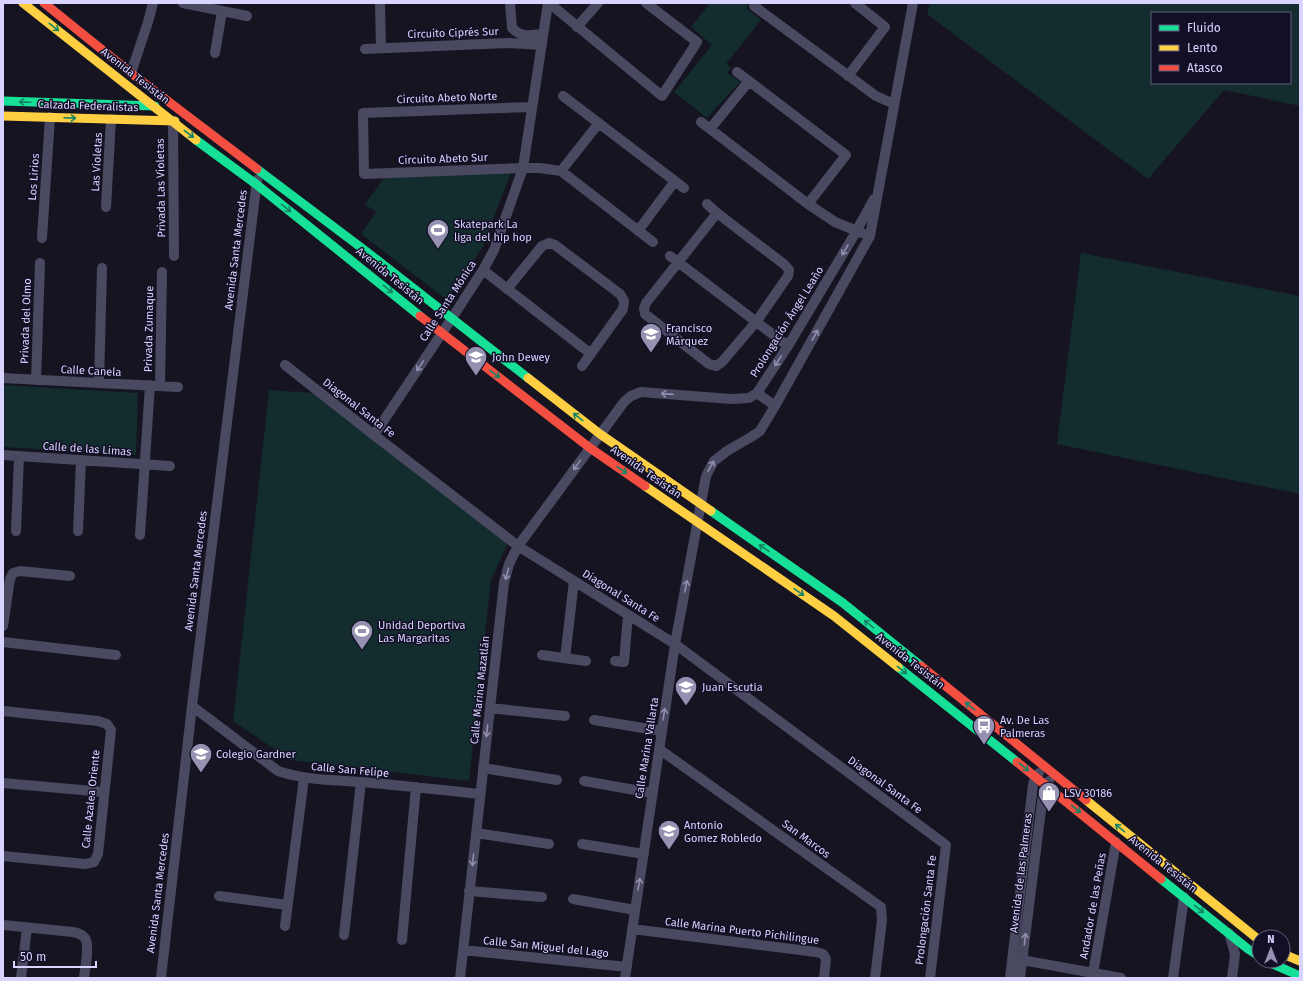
<svg xmlns="http://www.w3.org/2000/svg" width="1303" height="981" viewBox="0 0 1303 981" font-family="'Fira Sans',sans-serif">
<rect width="100%" height="100%" fill="#161421"/>
<path fill="#132c2d" fill-rule="evenodd" d="M 710,3 L 749,3 L 746,8 L 761,20 L 726,64 L 731,68 L 727,73 L 740,82 L 707,118 L 674,92 L 712,45 L 691,27 Z
M 930,3 L 1300,3 L 1300,106 L 1224,90 L 1148,179 L 927,14 ZM 1152,13 L 1290,13 L 1290,83 L 1152,83 Z
M 511,173 L 482,248 L 447,300 L 361,234 L 376,212 L 365,204 L 385,177 Z
M 1081,253 L 1300,296 L 1300,494 L 1057,444 Z
M 3,385 L 138,393 L 136,455 L 3,447 Z
M 269,390 L 313,393 L 508,543 L 491,580 L 469,781 L 290,760 L 233,721 Z"/>
<g fill="none" stroke-linecap="round" stroke-linejoin="round">
<path stroke="#4a4962" stroke-width="10" d="M 183,3 L 247,16
M 380,3 L 381,48
M 510,3 L 512,28 C 522,38 530,35 543,34
M 549,3 L 662,96 L 697,42 L 646,3
M 756,3 L 754,6 L 876,96 L 894,104
M 577,27 L 598,3
M 365,49 L 508,43 L 542,45
M 215,53 L 222,11
M 737,72 L 846,155 L 808,204
M 131,73 L 148,22 L 153,3
M 848,76 L 885,27 L 855,3
M 563,96 L 684,188
M 532,107 L 363,113 L 364,174 L 523,168 L 540,168 L 561,171 L 653,242
M 173,121 L 174,256
M 701,122 L 808,204 L 835,222 L 862,233
M 710,129 L 749,81
M 561,171 L 599,123
M 707,204 L 717,213 L 785,265 L 789,270 L 788,276 L 756,322 L 722,362 L 716,366 L 709,364 L 645,314 L 644,308 L 646,303 L 717,213
M 106,207 L 111,119
M 638,231 L 675,181
M 42,238 L 50,117
M 670,256 L 788,346
M 483,270 L 591,354
M 507,289 L 542,246 L 549,243 L 555,245 L 620,294 L 624,301 L 623,309 L 582,366
M 285,365 L 374,435 L 518,546 L 675,644 L 946,845 L 930,978
M 3,378 L 178,387
M 36,380 L 40,263
M 99,383 L 102,268
M 160,386 L 162,272
M 757,393 L 775,406
M 374,435 L 452,318 L 483,270 L 494,250 L 523,168 L 548,3
M 3,455 L 170,466
M 16,531 L 19,456
M 78,531 L 81,460
M 140,535 L 150,385
M 3,626 L 10,579 L 13,573 L 20,571 L 70,576
M 3,642 L 116,655
M 542,655 L 586,661
M 565,658 L 574,581
M 615,661 L 624,662 L 628,615
M 192,706 L 278,771 C 304,780 333,780 360,782 C 400,785 440,790 480,794
M 490,708 L 565,716
M 3,711 L 98,721 L 107,724 L 111,730 L 98,854 L 94,862 L 85,864 L 3,856
M 594,720 L 662,731
M 659,749 L 881,907 L 882,920 L 875,978
M 483,768 L 557,780
M 584,781 L 652,793
M 3,783 L 104,792
M 476,833 L 549,844
M 582,844 L 644,854
M 469,891 L 542,897
M 219,896 L 287,905
M 573,899 L 635,910
M 3,925 L 73,932 C 78,933 82,934 85,938 C 90,946 85,968 84,978
M 285,926 L 304,778
M 632,929 L 816,952 L 823,954 L 826,959 L 824,978
M 1229,933 L 1235,954 L 1232,978
M 344,935 L 361,782
M 402,940 L 416,787
M 463,950 L 627,967
M 1016,959 L 1121,978
M 1093,973 L 1116,842
M 21,978 L 27,928
M 161,978 L 192,706 L 257,180
M 460,978 L 504,583 L 509,564 L 518,546 L 624,402 L 631,396 L 641,392 L 731,399 L 749,398 L 757,393 L 788,346 L 853,237 L 874,199
M 625,978 L 675,644 L 706,476 L 714,461 L 727,451 L 751,437 L 760,431 L 775,406 L 870,236 L 913,3
M 1010,978 L 1033,784 L 1036,776 L 1039,773
M 1020,978 L 1043,794 L 1046,785 L 1049,781
M 1173,978 L 1184,897"/>
<path stroke="#16e098" stroke-width="9" d="M 3,101 L 155,106
M 196,140 L 256,184 L 420,316
M 257,169 L 367,252 L 528,378
M 711,511 L 843,603 L 921,666
M 898,667 L 1017,762
M 1161,879 L 1248,949 L 1259,956
M 1266,961 L 1300,976"/>
<path stroke="#ffcf43" stroke-width="9" d="M 23,3 L 196,140
M 3,116 L 175,121
M 528,378 L 600,434 L 711,511
M 645,486 L 834,616 L 898,667
M 1086,800 L 1259,940
M 1283,954 L 1300,961"/>
<path stroke="#f24e42" stroke-width="9" d="M 44,3 L 131,73 L 257,169
M 420,316 L 590,448 L 645,486
M 921,666 L 1086,800
M 1017,762 L 1161,879"/>
</g>
<defs><path id="oneway-shaft" d="M-6 0H5M1.5-3L5.5 0L1.5 3" fill="none" stroke-width="1.6" stroke-linecap="round" stroke-linejoin="round"/></defs>
<g stroke="#158265">
<use href="#oneway-shaft" transform="translate(54 27) rotate(38)"/>
<use href="#oneway-shaft" transform="translate(25 102) rotate(-178)"/>
<use href="#oneway-shaft" transform="translate(70 118) rotate(2)"/>
<use href="#oneway-shaft" transform="translate(189 134) rotate(37)"/>
<use href="#oneway-shaft" transform="translate(286 208) rotate(39)"/>
<use href="#oneway-shaft" transform="translate(388 289) rotate(39)"/>
<use href="#oneway-shaft" transform="translate(495 374) rotate(38)"/>
<use href="#oneway-shaft" transform="translate(578 417) rotate(-142)"/>
<use href="#oneway-shaft" transform="translate(622 470) rotate(35)"/>
<use href="#oneway-shaft" transform="translate(764 548) rotate(-145)"/>
<use href="#oneway-shaft" transform="translate(799 592) rotate(35)"/>
<use href="#oneway-shaft" transform="translate(869 624) rotate(-141)"/>
<use href="#oneway-shaft" transform="translate(902 670) rotate(38)"/>
<use href="#oneway-shaft" transform="translate(970 706) rotate(-141)"/>
<use href="#oneway-shaft" transform="translate(1024 767) rotate(39)"/>
<use href="#oneway-shaft" transform="translate(1076 809) rotate(39)"/>
<use href="#oneway-shaft" transform="translate(1120 828) rotate(-141)"/>
<use href="#oneway-shaft" transform="translate(1199 909) rotate(39)"/>
</g>
<g stroke="#928eb0">
<use href="#oneway-shaft" transform="translate(845 250) rotate(121)"/>
<use href="#oneway-shaft" transform="translate(815 335) rotate(-61)"/>
<use href="#oneway-shaft" transform="translate(778 361) rotate(123)"/>
<use href="#oneway-shaft" transform="translate(420 366) rotate(124)"/>
<use href="#oneway-shaft" transform="translate(667 394) rotate(-176)"/>
<use href="#oneway-shaft" transform="translate(577 465) rotate(126)"/>
<use href="#oneway-shaft" transform="translate(711 466) rotate(-61)"/>
<use href="#oneway-shaft" transform="translate(507 574) rotate(105)"/>
<use href="#oneway-shaft" transform="translate(686 586) rotate(-79)"/>
<use href="#oneway-shaft" transform="translate(664 714) rotate(-81)"/>
<use href="#oneway-shaft" transform="translate(487 731) rotate(96)"/>
<use href="#oneway-shaft" transform="translate(473 860) rotate(96)"/>
<use href="#oneway-shaft" transform="translate(639 884) rotate(-81)"/>
<use href="#oneway-shaft" transform="translate(1025 939) rotate(-83)"/>
</g>
<defs>
<g id="stadium-pin" transform="scale(1.15)"><path d="M0 17L-7.5 6A9.5 9.5 0 1 1 7.5 6Z" fill="#9591b1" stroke="#130f26"/><path d="M0-5a6.5 5 0 1 0 0 10a6.5 5 0 1 0 0-10ZM-3.5-1.8h7v3.6h-7Z" fill="#fff"/></g>
<g id="school-pin" transform="scale(1.15)"><path d="M0 17L-7.5 6A9.5 9.5 0 1 1 7.5 6Z" fill="#9591b1" stroke="#130f26"/><path d="M0-5L7-2L0 1L-7-2ZM-4 1L0 2.5L4 1V4Q0 6-4 4Z" fill="#fff"/></g>
<g id="bus-pin" transform="scale(1.15)"><path d="M0 17L-7.5 6A9.5 9.5 0 1 1 7.5 6Z" fill="#9591b1" stroke="#130f26"/><path d="M-5-6H5V4H4V6H2V4H-2V6H-4V4H-5ZM-3.5-4V0h7V-4ZM-3.5 1.2v1.5H-2V1.2ZM2 1.2v1.5H3.5V1.2Z" fill="#fff"/></g>
<g id="shop-pin" transform="scale(1.15)"><path d="M0 17L-7.5 6A9.5 9.5 0 1 1 7.5 6Z" fill="#9591b1" stroke="#130f26"/><path d="M-5-2.5h2.3a2.7 3.5 0 0 1 5.4 0H5L5.5 6h-11ZM-1.5-2.5h3a1.5 2.3 0 0 0-3 0Z" fill="#fff"/></g>
</defs>
<g fill-rule="evenodd">
<use href="#stadium-pin" x="438" y="230"/>
<use href="#school-pin" x="651" y="334"/>
<use href="#school-pin" x="476" y="357"/>
<use href="#stadium-pin" x="362" y="631"/>
<use href="#school-pin" x="686" y="687"/>
<use href="#bus-pin" x="984" y="726"/>
<use href="#school-pin" x="201" y="754"/>
<use href="#shop-pin" x="1049" y="793"/>
<use href="#school-pin" x="669" y="831"/>
</g>
<g text-anchor="middle" dominant-baseline="central" stroke-width="3" stroke-linejoin="round" paint-order="stroke">
<g font-size="11" fill="#d9d4ff" stroke="#130f26">
<text transform="translate(453 33) rotate(-2)">Circuito Ciprés Sur</text>
<text transform="translate(135 76) rotate(38)">Avenida Tesistán</text>
<text transform="translate(447 98) rotate(-2)">Circuito Abeto Norte</text>
<text transform="translate(88 106) rotate(2)">Calzada Federalistas</text>
<text transform="translate(443 159) rotate(-2)">Circuito Abeto Sur</text>
<text transform="translate(97 162) rotate(-87)">Las Violetas</text>
<text transform="translate(34 177) rotate(-86)">Los Lirios</text>
<text transform="translate(161 188) rotate(-91)">Privada Las Violetas</text>
<text transform="translate(236 250) rotate(-83)">Avenida Santa Mercedes</text>
<text transform="translate(390 276) rotate(39)">Avenida Tesistán</text>
<text transform="translate(448 301) rotate(-57)">Calle Santa Mónica</text>
<text transform="translate(26 321) rotate(-88)">Privada del Olmo</text>
<text transform="translate(787 322) rotate(-58)">Prolongación Ángel Leaño</text>
<text transform="translate(149 329) rotate(-89)">Privada Zumaque</text>
<text transform="translate(91 371) rotate(3)">Calle Canela</text>
<text transform="translate(359 408) rotate(38)">Diagonal Santa Fe</text>
<text transform="translate(87 449) rotate(4)">Calle de las Limas</text>
<text transform="translate(646 472) rotate(35)">Avenida Tesistán</text>
<text transform="translate(196 571) rotate(-83)">Avenida Santa Mercedes</text>
<text transform="translate(621 596) rotate(32)">Diagonal Santa Fe</text>
<text transform="translate(910 661) rotate(38)">Avenida Tesistán</text>
<text transform="translate(480 690) rotate(-84)">Calle Marina Mazatlán</text>
<text transform="translate(647 748) rotate(-81)">Calle Marina Vallarta</text>
<text transform="translate(350 770) rotate(5)">Calle San Felipe</text>
<text transform="translate(885 785) rotate(36)">Diagonal Santa Fe</text>
<text transform="translate(91 799) rotate(-84)">Calle Azalea Oriente</text>
<text transform="translate(806 839) rotate(36)">San Marcos</text>
<text transform="translate(1163 864) rotate(39)">Avenida Tesistán</text>
<text transform="translate(1021 873) rotate(-83)">Avenida de las Palmeras</text>
<text transform="translate(158 893) rotate(-83)">Avenida Santa Mercedes</text>
<text transform="translate(1093 906) rotate(-80)">Andador de las Peñas</text>
<text transform="translate(926 910) rotate(-83)">Prolongación Santa Fe</text>
<text transform="translate(742 931) rotate(7)">Calle Marina Puerto Pichilingue</text>
<text transform="translate(546 947) rotate(6)">Calle San Miguel del Lago</text>
</g>
<g font-size="11" fill="#d9d4ff" stroke="#130f26" text-anchor="start">
<text x="454" y="224">Skatepark La<tspan x="454" dy="13">liga del hip hop</tspan></text>
<text x="666" y="328">Francisco<tspan x="666" dy="13">Márquez</tspan></text>
<text x="492" y="357">John Dewey</text>
<text x="378" y="625">Unidad Deportiva<tspan x="378" dy="13">Las Margaritas</tspan></text>
<text x="702" y="687">Juan Escutia</text>
<text x="1000" y="720">Av. De Las<tspan x="1000" dy="13">Palmeras</tspan></text>
<text x="216" y="754">Colegio Gardner</text>
<text x="1064" y="793">LSV 30186</text>
<text x="684" y="825">Antonio<tspan x="684" dy="13">Gomez Robledo</tspan></text>
</g>
</g>
<rect width="1303" height="981" fill="none" stroke="#d9d4ff" stroke-width="8"/>
<rect x="1151" y="12" width="140" height="72" fill="#130f26" stroke="#625e7d"/>
<rect x="1159" y="25" width="20" height="6" fill="#16e098" stroke="#625e7d"/>
<text x="1187" y="32" font-size="12" fill="#d9d4ff">Fluido</text>
<rect x="1159" y="45" width="20" height="6" fill="#ffcf43" stroke="#625e7d"/>
<text x="1187" y="52" font-size="12" fill="#d9d4ff">Lento</text>
<rect x="1159" y="65" width="20" height="6" fill="#f24e42" stroke="#625e7d"/>
<text x="1187" y="72" font-size="12" fill="#d9d4ff">Atasco</text>
<g transform="translate(1271 949)"><circle r="19" fill="#130f26" stroke="#625e7d"/>
<path d="M0-3L7 15L0 10L-7 15Z" fill="#9591b1"/>
<text y="-6" font-size="11" font-weight="bold" text-anchor="middle" fill="#d9d4ff">N</text>
</g>
<path d="M14 961v6h82v-6" fill="none" stroke="#d9d4ff" stroke-width="2"/>
<text x="20" y="961" font-size="12" fill="#d9d4ff" stroke="#130f26" stroke-width="3" paint-order="stroke">50 m</text>
</svg>
